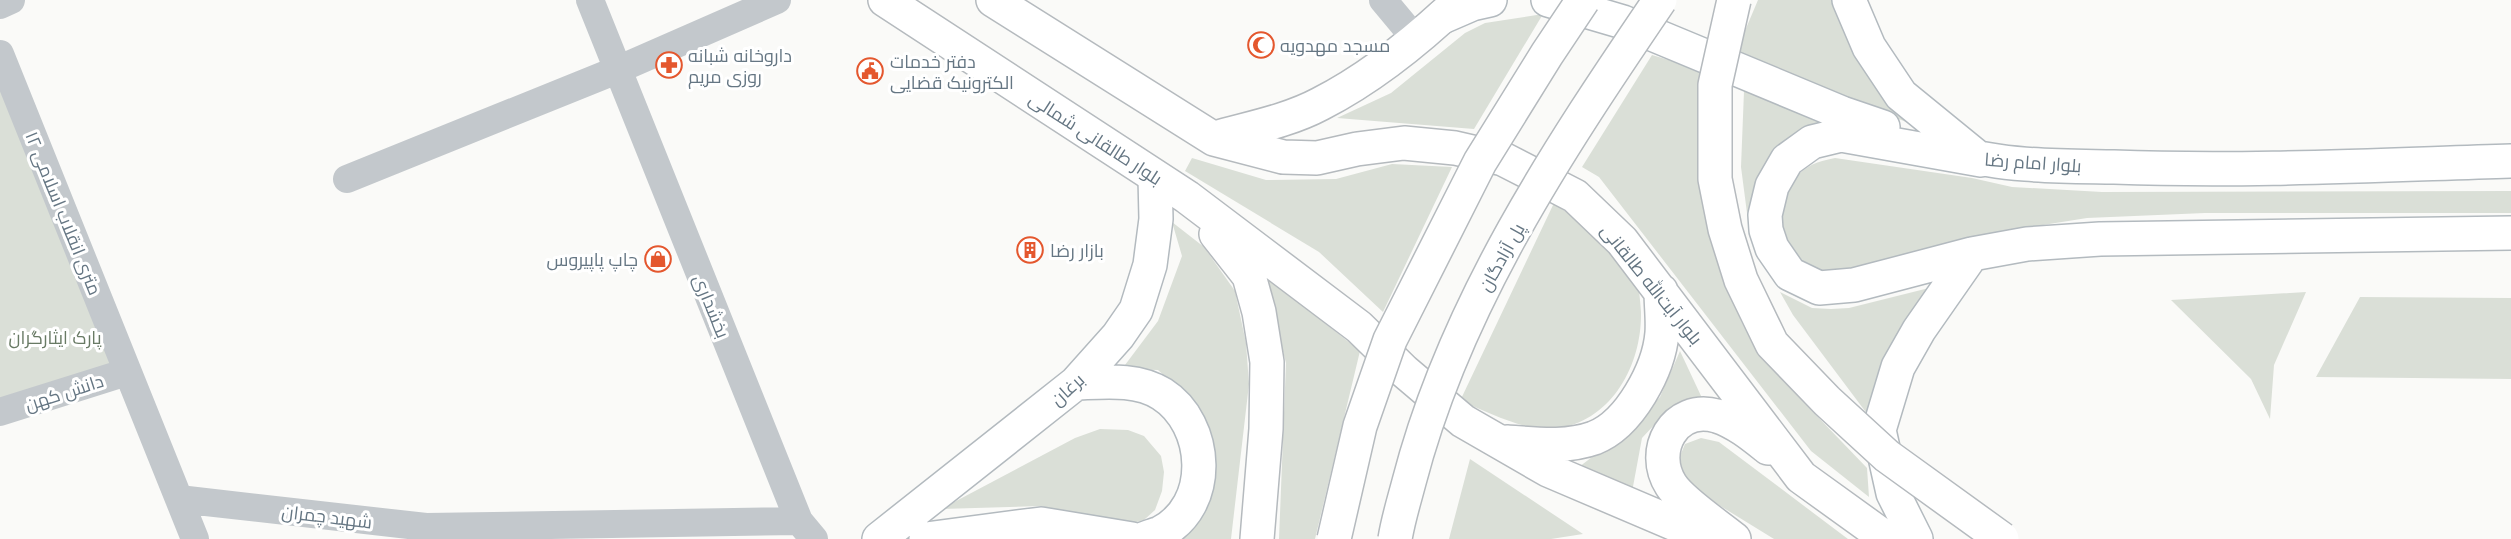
<svg xmlns="http://www.w3.org/2000/svg" width="2511" height="539" viewBox="0 0 2511 539" font-family="'Noto Sans',Cairo,sans-serif">
<rect width="100%" height="100%" fill="#fafaf8"/>
<path fill="#dadfd7" d="M 1758,0 L 1833,0 L 1911,124 L 1736,52 Z
M 1543,14 L 1474,129 L 1337,118 L 1391,93 L 1465,33 L 1485,23 Z
M 0,54 L 127,372 L 0,412 Z
M 1652,55 L 1702,70 L 1697,98 L 1697,144 L 1701,180 L 1724,280 L 1742,323 L 1762,359 L 1867,468 L 1869,497 L 1811,451 L 1599,177 L 1582,167 Z
M 1744,91 L 1831,124 L 1769,162 L 1747,213 L 1741,167 Z
M 1192,158 L 1266,180 L 1336,179 L 1392,164 L 1452,167 L 1383,312 L 1319,252 L 1185,171 Z
M 1835,158 L 1972,178 L 2012,187 L 2102,192 L 2511,191 L 2511,213 L 2205,213 L 2087,218 L 1999,232 L 1822,279 L 1788,257 L 1777,214 C 1792,181 1796,165 1835,158 Z
M 1554,203 C 1580,223 1612,241 1631,268 C 1639,280 1640,298 1641,312 C 1642,363 1614,418 1560,428 C 1527,434 1490,412 1460,401 Z
M 1172,222 L 1204,247 L 1235,291 L 1246,343 L 1249,384 L 1231,539 L 1176,539 L 1192,401 L 1158,370 L 1122,369 L 1158,321 L 1182,256 Z
M 1263,274 L 1360,351 L 1315,539 L 1279,539 L 1286,363 Z
M 1941,285 L 1871,419 L 1793,315 L 1780,292 L 1812,308 L 1831,309 L 1849,308 Z
M 2306,292 L 2274,365 L 2270,419 L 2251,379 L 2171,300 Z
M 2360,297 L 2511,298 L 2511,379 L 2316,377 Z
M 1680,351 L 1702,398 L 1671,407 L 1642,438 L 1632,492 L 1579,467 L 1626,431 L 1660,397 Z
M 1100,429 L 1128,430 L 1144,436 L 1161,456 L 1164,472 L 1162,491 L 1155,510 L 1144,520 L 1118,527 L 1041,506 L 941,509 L 1075,438 Z
M 1701,438 L 1719,442 L 1848,539 L 1774,539 L 1696,491 L 1685,480 L 1678,461 L 1685,444 Z
M 1470,459 L 1583,534 L 1551,539 L 1449,539 Z"/>
<g fill="none" stroke-linecap="round" stroke-linejoin="round">
<g stroke="#b3babf" stroke-width="36">
<path id="secondary" d="M 1548,0 L 1623,22 L 1842,113 L 1883,127
M 1849,0 L 1869,47 L 1901,95 L 1977,157
M 1442,17 L 1472,4 L 1490,0
M 1960,153 C 2004,167 2067,166 2114,167 C 2246,172 2379,165 2511,161
M 1981,160 L 1841,135 L 1812,142 L 1787,160 L 1772,186 L 1765,215 L 1766,230 L 1772,248 L 1790,274 L 1819,288 L 1854,285 L 1972,254 L 2027,244 L 2100,239 L 2511,233
M 1076,383 C 1104,382 1137,378 1162,394 C 1209,424 1214,506 1160,533 C 1155,535 1148,537 1143,539
M 879,539 L 1076,383 L 1118,336 L 1136,310 L 1150,265 L 1156,219 L 1155,177
M 926,539 L 1041,524 L 1132,539
M 1916,539 L 1893,493 L 1879,430 L 1898,367 L 1919,330 L 1972,254"/>
</g>
<g stroke="#b5babe" stroke-width="36">
<path id="primary" d="M 885,0 L 1187,197 L 1359,327 L 1404,371 L 1463,421 L 1548,470 L 1710,539
M 993,0 L 1214,139 L 1283,157 L 1317,158 L 1357,149 L 1404,143 L 1455,148 L 1503,159 L 1575,196 L 1622,241 L 1801,477 L 1887,539
M 1215,138 C 1250,128 1288,121 1320,104 C 1371,78 1419,39 1460,0
M 1216,234 L 1249,276 L 1259,312 L 1267,362 L 1266,429 L 1257,539
M 1507,442 C 1536,444 1566,448 1594,438 C 1630,424 1659,369 1662,333 C 1663,319 1661,304 1661,291
M 1734,539 C 1717,525 1682,502 1671,485 C 1649,451 1674,404 1717,416 C 1736,422 1753,436 1768,448"/>
</g>
<path stroke="#c3c8cc" stroke-width="28" d="M 590,0 L 799,521 L 814,539
M 1383,0 L 1408,30
M 0,5 L 11,0
M 0,54 L 195,539
M 347,179 L 617,70 L 777,0
M 0,412 L 127,372
M 179,499 L 426,527 L 799,521"/>
<use href="#secondary" stroke="#fff" stroke-width="33"/>
<use href="#primary" stroke="#fff" stroke-width="33"/>
<g stroke="#b5babe" stroke-width="36" stroke-linecap="butt">
<path id="primary-bridge" d="M 1734,0 L 1715,85 L 1715,179 L 1725,229 L 1741,280 L 1772,344 L 1827,401 L 1887,456 L 2002,539
M 1334,539 L 1360,426 L 1390,340 L 1480,162 L 1547,54 L 1583,0
M 1395,539 C 1398,520 1404,501 1409,482 C 1455,304 1558,150 1660,0"/>
</g>
<use href="#primary-bridge" stroke="#fff" stroke-width="33"/>
</g>
<defs>
<g id="mosque-ring" transform="scale(1.35)"><circle r="9.5" fill="#fff" stroke="#e4572e" stroke-width="1.5"/><path d="M3.5-4.9A6 6 0 1 0 3.5 4.9A5 5 0 1 1 3.5-4.9Z" fill="#e4572e"/></g>
<g id="pharmacy-ring" transform="scale(1.35)"><circle r="9.5" fill="#fff" stroke="#e4572e" stroke-width="1.5"/><path d="M-2-6h4v4h4v4h-4v4h-4v-4h-4v-4h4Z" fill="#e4572e"/></g>
<g id="civic-ring" transform="scale(1.35)"><circle r="9.5" fill="#fff" stroke="#e4572e" stroke-width="1.5"/><path d="M-.6-6.5H3V-4.5H.6V-3L4-1V1h2V6H-6V1h2V-1L-.6-3ZM-1.2 2.5V6h2.4V2.5Z" fill="#e4572e"/></g>
<g id="building-ring" transform="scale(1.35)"><circle r="9.5" fill="#fff" stroke="#e4572e" stroke-width="1.5"/><path d="M-4-6H4V6H1V3H-1V6H-4ZM-2.5-4.3h1.7v1.8h-1.7ZM.8-4.3h1.7v1.8H.8ZM-2.5-1h1.7V.8h-1.7ZM.8-1h1.7V.8H.8Z" fill="#e4572e"/></g>
<g id="shop-ring" transform="scale(1.35)"><circle r="9.5" fill="#fff" stroke="#e4572e" stroke-width="1.5"/><path d="M-5-2.5h2.3a2.7 3.5 0 0 1 5.4 0H5L5.5 6h-11ZM-1.5-2.5h3a1.5 2.3 0 0 0-3 0Z" fill="#e4572e"/></g>
</defs>
<g fill-rule="evenodd">
<use href="#mosque-ring" x="1261" y="45"/>
<use href="#pharmacy-ring" x="669" y="65"/>
<use href="#civic-ring" x="870" y="71"/>
<use href="#building-ring" x="1030" y="250"/>
<use href="#shop-ring" x="658" y="259"/>
</g>
<g text-anchor="middle" dominant-baseline="central" stroke-width="6" stroke-linejoin="round" paint-order="stroke">
<g font-size="18" fill="#657683" stroke="#fff" text-anchor="start">
<text x="1280" y="45">مسجد مهدویه</text>
<text x="688" y="55">داروخانه شبانه<tspan x="688" dy="21">روزی مریم</tspan></text>
<text x="890" y="61">دفتر خدمات<tspan x="890" dy="21">الکترونیک قضایی</tspan></text>
<text x="1050" y="250">بازار رضا</text>
<text x="638" y="259" text-anchor="end">چاپ پاپیروس</text>
</g>
<g font-size="18" fill="#657683" stroke="#fff">
<text transform="translate(1096 138) rotate(33)">بلوار طالقانی شمالی</text>
<text transform="translate(2033 162) rotate(4)">بلوار امام رضا</text>
<text transform="translate(64 213) rotate(68)">۱۲ متری انقلاب اسلامی</text>
<text transform="translate(1501 257) rotate(-61)">پل آزادگان</text>
<text transform="translate(1652 284) rotate(51)">بلوار آیت‌الله طالقانی</text>
<text transform="translate(712 306) rotate(68)">بخشداری</text>
<text transform="translate(1067 389) rotate(-42)">برغان</text>
<text transform="translate(64 392) rotate(-18)">دانش کهن</text>
<text transform="translate(327 516) rotate(7)">شهید چمران</text>
</g>
<g font-size="18" fill="#687a64" stroke="#fff">
<text x="55" y="337">پارک ایثارگران</text>
</g>
</g>
</svg>
